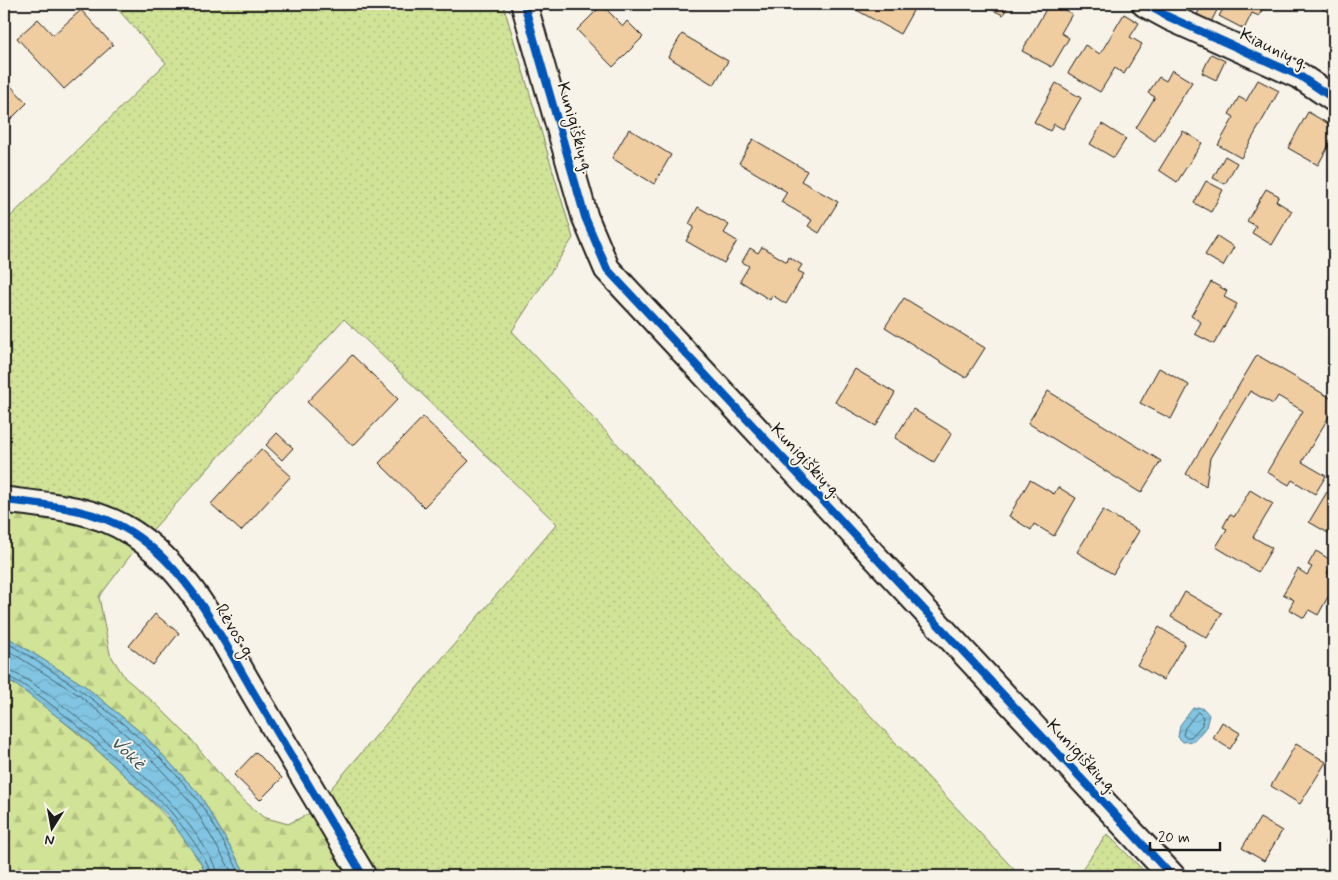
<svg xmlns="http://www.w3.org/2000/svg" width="1338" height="880" viewBox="0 0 1338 880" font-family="Mynerve,sans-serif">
<defs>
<pattern id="grass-dots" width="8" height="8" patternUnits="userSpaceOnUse" patternTransform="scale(1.25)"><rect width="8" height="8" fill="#d1e397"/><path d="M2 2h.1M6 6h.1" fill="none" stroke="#b3c282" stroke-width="1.8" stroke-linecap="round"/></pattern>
<pattern id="forest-firs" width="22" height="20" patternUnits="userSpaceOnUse" patternTransform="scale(1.25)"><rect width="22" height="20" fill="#d1e397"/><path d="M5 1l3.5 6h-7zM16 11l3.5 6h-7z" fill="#b3c282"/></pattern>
<pattern id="water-waves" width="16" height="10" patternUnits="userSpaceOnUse" patternTransform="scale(1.25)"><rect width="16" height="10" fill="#81c5e2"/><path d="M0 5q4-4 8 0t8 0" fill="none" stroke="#6fa9c1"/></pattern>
</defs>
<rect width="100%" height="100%" fill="#f7f3e8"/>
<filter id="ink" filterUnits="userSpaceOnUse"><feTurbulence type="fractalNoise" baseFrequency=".02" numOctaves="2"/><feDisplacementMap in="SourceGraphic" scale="10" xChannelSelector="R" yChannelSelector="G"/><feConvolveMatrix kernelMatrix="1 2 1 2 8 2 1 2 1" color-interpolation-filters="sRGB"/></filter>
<g filter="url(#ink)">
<path fill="url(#grass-dots)" stroke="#76805a" d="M 113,4 L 503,4 L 573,238 L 512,331 L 1020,876 L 348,876 L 310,813 L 557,524 L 344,319 L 136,548 L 4,510 L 4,223 L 166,63 Z
M 1107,834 L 1149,876 L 1077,876 Z"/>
<path fill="url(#forest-firs)" stroke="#76805a" d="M 4,510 L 90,525 L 136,548 L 99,597 L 110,654 L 125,678 L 158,706 L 190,738 L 234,792 L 263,817 L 288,824 L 310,813 L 348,876 L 247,876 L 200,795 L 145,736 L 85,686 L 4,635 Z
M 4,680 L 16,685 C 55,713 90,743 125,776 C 156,806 189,836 207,876 L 4,876 Z"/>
<path fill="url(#water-waves)" stroke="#598193" d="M 4,635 L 85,686 L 145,736 L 200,795 L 247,876 L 207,876 L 200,862 L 167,815 L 80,734 L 16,685 L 4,680 Z
M 1198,707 L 1204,709 L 1209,715 L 1206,727 L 1194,741 L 1183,742 L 1178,737 L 1180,725 L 1193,708 Z"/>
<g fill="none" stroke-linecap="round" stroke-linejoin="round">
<path stroke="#44606b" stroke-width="1" d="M 4,641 C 75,683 143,732 195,797 C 210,815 230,854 241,876
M 4,648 L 79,695 L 138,745 L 191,802 L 234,876
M 4,670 C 33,671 153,782 175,808 C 188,823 216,858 217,876
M 4,676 C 31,679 149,787 171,812 C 182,826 209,859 211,876
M 1198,712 L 1203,717 L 1202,725 L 1191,737 L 1185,737 L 1183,735 L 1185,728 Z
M 121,744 L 124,743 L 139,757 L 138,760 L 135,760 L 121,747 Z"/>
</g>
<path fill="#f0cda1" stroke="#1c1c1c" d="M 853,4 L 904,4 L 914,9 L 900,34 L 851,7 Z
M 981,4 L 1009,4 L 1003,15 Z
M 1049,4 L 1055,4 L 1072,14 L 1061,33 L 1069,38 L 1052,67 L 1022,51 Z
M 1203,4 L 1220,4 L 1211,22 L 1197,14 Z
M 1226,4 L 1265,4 L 1259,16 L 1252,13 L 1244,29 L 1219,16 Z
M 1314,4 L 1327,4 L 1324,10 Z
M 602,5 L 623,26 L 627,21 L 643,37 L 613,67 L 577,30 Z
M 81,10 L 113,45 L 64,89 L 17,38 L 38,19 L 53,35 Z
M 1124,14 L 1139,23 L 1130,37 L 1142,44 L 1124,74 L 1115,68 L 1100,92 L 1068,73 L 1085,45 L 1100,54 Z
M 682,34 L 728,61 L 714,85 L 668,57 Z
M 1211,54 L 1225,61 L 1216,80 L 1202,73 Z
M 1172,70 L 1192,82 L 1155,141 L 1136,128 L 1155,97 L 1148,93 L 1159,77 L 1166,81 Z
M 4,79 L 27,103 L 4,126 Z
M 1258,80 L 1279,91 L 1241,158 L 1218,145 L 1234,117 L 1229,114 L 1239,97 L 1246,101 Z
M 1056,83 L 1081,98 L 1063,129 L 1054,124 L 1050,131 L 1034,122 Z
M 1308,112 L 1334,127 L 1334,136 L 1318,165 L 1288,148 Z
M 1102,124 L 1126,139 L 1114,158 L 1090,144 Z
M 629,129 L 671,155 L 654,184 L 612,158 Z
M 1183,131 L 1202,143 L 1177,182 L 1159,170 Z
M 753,139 L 807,171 L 801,181 L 838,202 L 819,233 L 808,226 L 812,220 L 781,202 L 787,192 L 739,163 Z
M 1225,156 L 1237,163 L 1225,184 L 1213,178 Z
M 1206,181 L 1223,190 L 1211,212 L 1194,203 Z
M 1266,189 L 1279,196 L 1276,201 L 1292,211 L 1272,245 L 1252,233 L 1256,226 L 1247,221 Z
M 698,207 L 729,225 L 724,233 L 737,241 L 724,263 L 686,241 L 694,227 L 689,224 Z
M 1217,236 L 1234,247 L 1223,266 L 1205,255 Z
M 762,247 L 787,262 L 789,257 L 802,265 L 798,271 L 804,274 L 786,304 L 772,295 L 770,300 L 740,281 L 749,266 L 742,262 L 750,248 L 758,253 Z
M 1211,282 L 1227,291 L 1224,297 L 1237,304 L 1214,344 L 1195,334 L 1201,322 L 1191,316 Z
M 904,298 L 985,348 L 966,378 L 885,327 Z
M 352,355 L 398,399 L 353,446 L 307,402 Z
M 1257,355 L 1334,400 L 1334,408 L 1302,462 L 1326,476 L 1315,494 L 1292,480 L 1289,485 L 1267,472 L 1303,411 L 1278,396 L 1273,404 L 1250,391 L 1210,458 L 1206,486 L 1186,474 Z
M 1159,368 L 1189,385 L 1171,419 L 1140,403 Z
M 855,369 L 895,393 L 876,426 L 835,402 Z
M 1048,391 L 1161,461 L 1141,493 L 1028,423 Z
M 913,409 L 952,433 L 934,462 L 895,438 Z
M 423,417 L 469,461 L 424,507 L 379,463 Z
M 277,433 L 293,448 L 282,460 L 266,445 Z
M 261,449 L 291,476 L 241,531 L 211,504 Z
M 1030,480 L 1054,494 L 1058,487 L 1076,498 L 1054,536 L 1034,524 L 1031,530 L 1009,516 Z
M 1250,490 L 1273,504 L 1253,537 L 1272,548 L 1258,572 L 1216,547 L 1227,529 L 1223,527 L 1230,514 L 1234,517 Z
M 1327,492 L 1334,496 L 1334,526 L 1330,534 L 1309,522 Z
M 1103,510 L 1139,531 L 1113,574 L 1077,552 Z
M 1316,551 L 1334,562 L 1327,573 L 1334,577 L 1334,586 L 1318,615 L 1309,610 L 1304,618 L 1289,609 L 1294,600 L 1283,594 L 1298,569 L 1307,575 L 1312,567 L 1308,565 Z
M 1185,592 L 1222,613 L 1207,638 L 1171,617 Z
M 155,614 L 179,633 L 153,665 L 129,646 Z
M 1159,627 L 1185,643 L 1163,680 L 1137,665 Z
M 1222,722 L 1240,733 L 1230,749 L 1213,738 Z
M 1296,744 L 1326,762 L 1300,804 L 1271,786 Z
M 256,752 L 282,778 L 260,800 L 234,775 Z
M 1260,818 L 1282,831 L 1264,861 L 1242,848 Z
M 1334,822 L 1334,847 L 1325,843 Z"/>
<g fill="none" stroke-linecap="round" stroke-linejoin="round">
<g stroke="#1c1c1c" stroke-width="29">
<path id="minor" d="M 524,4 L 585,217 L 607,269 L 1172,876
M 1145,4 L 1169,17 L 1300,76 L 1334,99
M 4,500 C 46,505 94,508 131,532 C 191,570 223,642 258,700 C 293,759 328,818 363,876"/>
</g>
<use href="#minor" stroke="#f7f3e8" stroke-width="25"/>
<g stroke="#f7f3e8" stroke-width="11">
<path id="cycleway" d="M 524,4 L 585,217 L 607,269 L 1172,876
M 1145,4 L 1169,17 L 1300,76 L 1334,99
M 4,500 C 46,505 94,508 131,532 C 191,570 223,642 258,700 C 293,759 328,818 363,876"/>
</g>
<use href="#cycleway" stroke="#0057b8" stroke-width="8"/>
</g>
</g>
<g text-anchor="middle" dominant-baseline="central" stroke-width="4" stroke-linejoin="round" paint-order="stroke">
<g font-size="18" fill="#1c1c1c" stroke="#f7f3e8">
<text transform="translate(1274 49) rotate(25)">Kiaunių g.</text>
<text transform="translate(575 128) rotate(74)">Kunigiškių g.</text>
<text transform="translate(806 461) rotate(47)">Kunigiškių g.</text>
<text transform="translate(235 632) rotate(59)">Rėvos g.</text>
<text transform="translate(1082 757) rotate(47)">Kunigiškių g.</text>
</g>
<g font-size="19" font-style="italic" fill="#3f5761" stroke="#f7f3e8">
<text transform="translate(128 753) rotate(43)">Vokė</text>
</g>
</g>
<rect width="1338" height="880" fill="none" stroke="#f7f3e8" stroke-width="20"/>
<rect x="10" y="10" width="1318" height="860" fill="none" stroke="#1c1c1c" stroke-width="2" filter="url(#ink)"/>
<g transform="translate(52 828) rotate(191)" stroke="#f7f3e8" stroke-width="4" paint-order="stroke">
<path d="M0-4L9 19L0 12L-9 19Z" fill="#1c1c1c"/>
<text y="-8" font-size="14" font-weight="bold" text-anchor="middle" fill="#1c1c1c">N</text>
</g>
<path d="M1150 842v8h70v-8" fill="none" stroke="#1c1c1c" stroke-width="2.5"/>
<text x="1158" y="842" font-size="15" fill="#1c1c1c" stroke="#f7f3e8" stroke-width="4" paint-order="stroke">20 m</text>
</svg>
